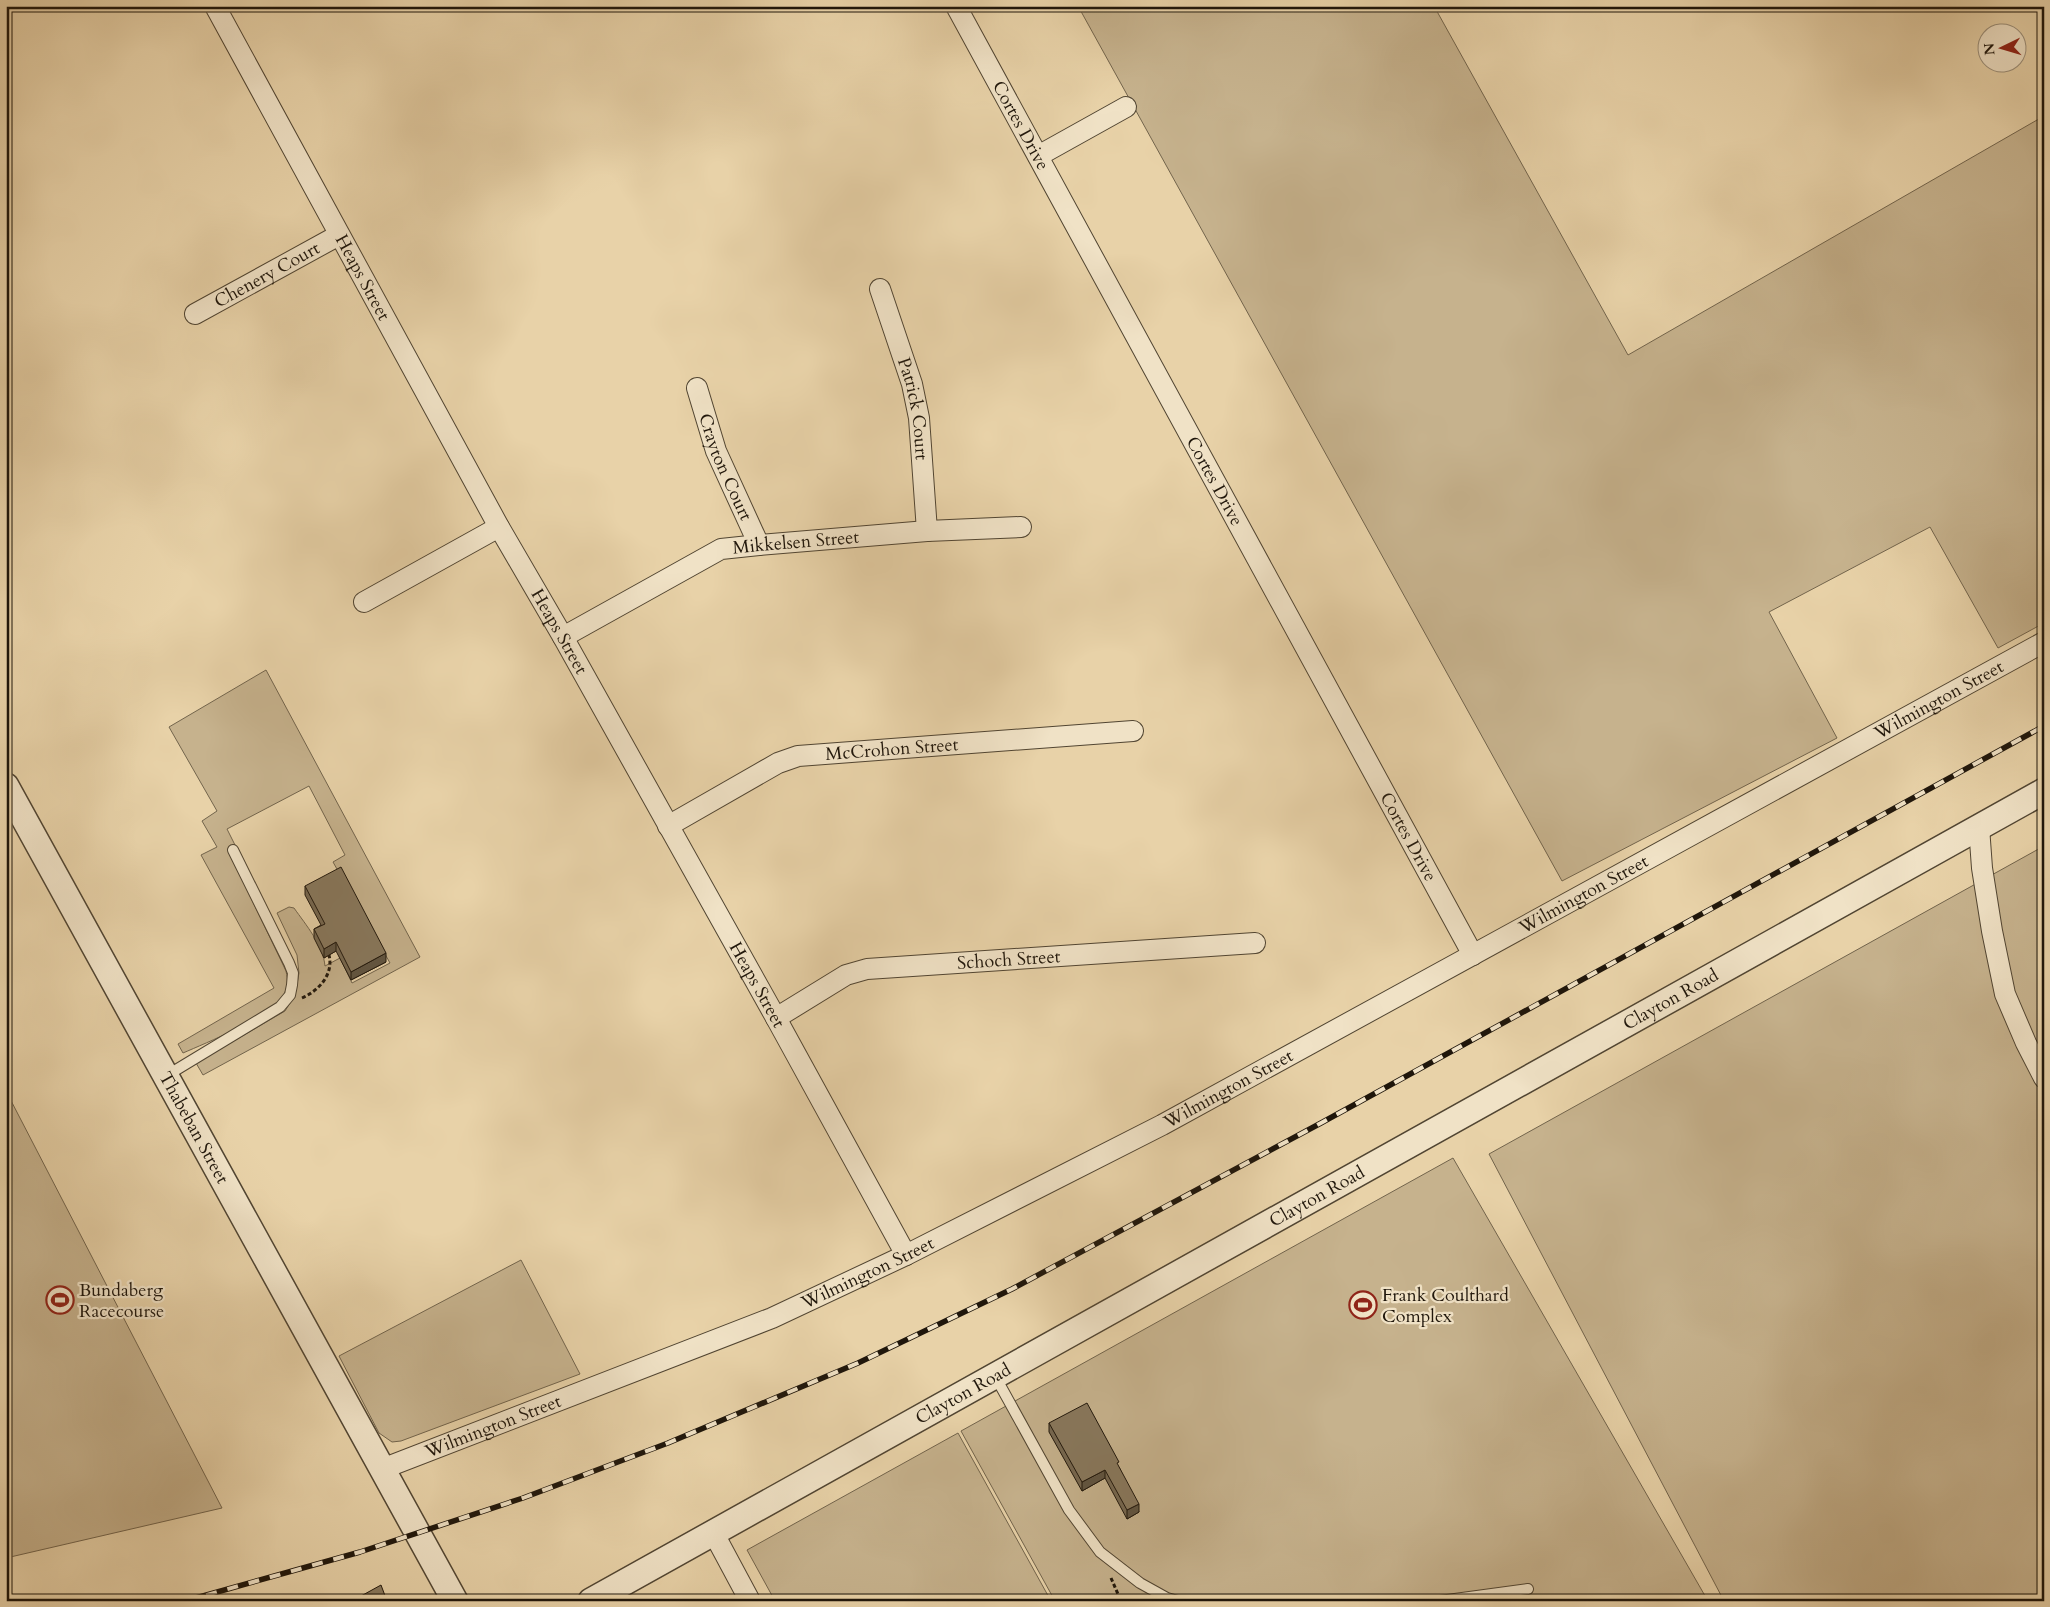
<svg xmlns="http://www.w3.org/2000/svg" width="2050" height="1607" viewBox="0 0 2050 1607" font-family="Cardo,serif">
<rect width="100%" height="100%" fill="#e8d2a8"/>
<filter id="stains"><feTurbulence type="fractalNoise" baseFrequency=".004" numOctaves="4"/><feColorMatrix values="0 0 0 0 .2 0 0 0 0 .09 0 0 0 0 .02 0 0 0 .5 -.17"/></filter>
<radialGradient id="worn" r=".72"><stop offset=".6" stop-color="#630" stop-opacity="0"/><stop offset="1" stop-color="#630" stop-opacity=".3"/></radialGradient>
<path fill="#c6b28d" stroke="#72644c" d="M 1078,6 L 1434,6 L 1628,355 L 2044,116 L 2044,623 L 1998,648 L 1930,527 L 1769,612 L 1837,738 L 1562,881 Z
M 266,670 L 420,957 L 203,1075 L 196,1063 L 285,1011 L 295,995 L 299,973 L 297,955 L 277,913 L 289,907 L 294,908 C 306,925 323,945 325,966 L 340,958 L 352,983 L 390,963 L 333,862 L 345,855 L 309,786 L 227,829 L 235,845 L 228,850 L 286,971 C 288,980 288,988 283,996 C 270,1017 206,1043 183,1053 L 178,1044 L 274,988 L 201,855 L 217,847 L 202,821 L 217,811 L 169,727 Z
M 2044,846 L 2044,1601 L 1724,1601 L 1489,1154 Z
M 6,1091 L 222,1508 L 6,1558 Z
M 1453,1158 L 1708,1601 L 1055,1601 L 961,1431 Z
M 521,1260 L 580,1374 L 401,1441 L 392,1442 L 379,1433 L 339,1356 Z
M 958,1433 L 1051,1601 L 775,1601 L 747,1550 Z"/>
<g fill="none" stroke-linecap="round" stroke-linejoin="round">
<g stroke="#514532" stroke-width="12">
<path id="service" d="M 166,1076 L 280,1007 L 290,995 L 292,985 L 293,973 L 289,963 L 233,850
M 995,1376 L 1069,1510 L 1100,1552 L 1140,1583 L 1167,1598 L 1178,1601
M 1440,1601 L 1528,1589"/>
</g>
<g stroke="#514532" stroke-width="22">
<g id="minor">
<path id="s1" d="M 215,6 L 499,527 L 563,637 L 776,1018 L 906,1255"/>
<path id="s2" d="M 956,6 L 1473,955"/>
<path d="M 1038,156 L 1126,107"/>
<path id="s3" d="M 880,289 L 912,384 L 919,418 L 927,531"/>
<path id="s4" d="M 195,314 L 339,235"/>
<path id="s5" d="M 697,388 L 716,451 L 759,545"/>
<path d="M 364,602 L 499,527"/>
<path id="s6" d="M 563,637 L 721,549 L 759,545 L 927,531 L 1021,527"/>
<path id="s7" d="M 668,826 L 778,763 L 798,756 L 1133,731"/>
<path d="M 1979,827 L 1982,868 L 1992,931 L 2005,994 L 2026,1043 L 2044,1078"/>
<path id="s8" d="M 776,1018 L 846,975 L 867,969 L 1255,943"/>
<path id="s9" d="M 382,1469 L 772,1318 L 906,1255 L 1162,1125 L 2044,642"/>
<path d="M 713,1532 L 750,1601"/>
</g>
</g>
<g stroke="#514532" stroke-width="28">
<g id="tertiary">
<path id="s10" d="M 6,786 L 455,1601"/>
<path id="s11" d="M 591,1601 L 2044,791"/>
</g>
</g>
<path stroke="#1f160b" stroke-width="3" stroke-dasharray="4 2.5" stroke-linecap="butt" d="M 302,998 C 318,991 334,975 329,955
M 1111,1578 L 1121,1601"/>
<use href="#service" stroke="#f0e2c6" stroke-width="10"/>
<use href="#minor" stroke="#f0e2c6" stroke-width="20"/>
<use href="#tertiary" stroke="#f0e2c6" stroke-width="25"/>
<g stroke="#1f160b" stroke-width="5.5">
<path id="rail" d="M 185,1601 L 360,1552 L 523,1498 L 668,1443 L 858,1363 L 1012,1289 L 1321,1123 L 2044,726"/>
</g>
<use href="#rail" stroke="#f0e2c6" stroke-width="4" stroke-dasharray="11" stroke-linecap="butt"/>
</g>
<path fill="#756750" stroke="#1f160b" d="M 305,886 L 386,962 L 351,980 L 336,951 L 324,958 L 314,938 L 314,929 L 321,925 L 305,895 Z
M 1049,1423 L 1119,1467 L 1139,1512 L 1127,1519 L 1105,1478 L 1082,1491 L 1049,1432 Z"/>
<path fill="#5f5441" stroke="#1f160b" d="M 336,942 L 336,951 L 324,958 L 324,949 Z
M 386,953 L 386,962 L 351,980 L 351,972 Z
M 1105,1470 L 1105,1478 L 1082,1491 L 1082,1482 Z
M 1139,1504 L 1139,1512 L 1127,1519 L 1127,1510 Z"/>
<path fill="#88785d" stroke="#1f160b" d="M 341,867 L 386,953 L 351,972 L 336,942 L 324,949 L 314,929 L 325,924 L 305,886 Z
M 1087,1403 L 1119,1462 L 1117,1463 L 1139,1504 L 1127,1510 L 1105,1470 L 1082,1482 L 1049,1423 Z
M 381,1585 L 387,1601 L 352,1601 Z"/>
<defs>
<g id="stadium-ring" transform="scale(1.4375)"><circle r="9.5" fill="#f0e2c6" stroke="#8f2418" stroke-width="1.5"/><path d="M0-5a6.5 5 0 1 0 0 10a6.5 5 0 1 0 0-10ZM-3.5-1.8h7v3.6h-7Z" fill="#8f2418"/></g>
</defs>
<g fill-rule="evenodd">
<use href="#stadium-ring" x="60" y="1300"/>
<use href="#stadium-ring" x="1363" y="1305"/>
</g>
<g text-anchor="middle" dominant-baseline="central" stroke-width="4.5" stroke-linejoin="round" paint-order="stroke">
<g font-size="18" fill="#1f160b" stroke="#f0e2c6">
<text stroke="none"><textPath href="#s2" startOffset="136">Cortes Drive</textPath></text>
<text stroke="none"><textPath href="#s4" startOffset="82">Chenery Court</textPath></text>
<text stroke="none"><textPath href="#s1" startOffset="309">Heaps Street</textPath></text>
<text stroke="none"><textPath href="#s3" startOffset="125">Patrick Court</textPath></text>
<text stroke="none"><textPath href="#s5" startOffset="84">Crayton Court</textPath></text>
<text stroke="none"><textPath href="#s2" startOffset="541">Cortes Drive</textPath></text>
<text stroke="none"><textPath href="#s6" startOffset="256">Mikkelsen Street</textPath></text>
<text stroke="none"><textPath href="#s1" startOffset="714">Heaps Street</textPath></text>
<text stroke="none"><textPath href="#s9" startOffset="1739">Wilmington Street</textPath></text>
<text stroke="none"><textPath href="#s7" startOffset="242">McCrohon Street</textPath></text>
<text stroke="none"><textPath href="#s2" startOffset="946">Cortes Drive</textPath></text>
<text stroke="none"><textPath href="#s9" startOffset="1334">Wilmington Street</textPath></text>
<text stroke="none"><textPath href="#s8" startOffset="246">Schoch Street</textPath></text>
<text stroke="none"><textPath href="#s1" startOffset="1119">Heaps Street</textPath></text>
<text stroke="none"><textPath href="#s11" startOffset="1236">Clayton Road</textPath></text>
<text stroke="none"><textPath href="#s9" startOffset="929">Wilmington Street</textPath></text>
<text stroke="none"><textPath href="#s10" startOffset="390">Thabeban Street</textPath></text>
<text stroke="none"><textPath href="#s11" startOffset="831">Clayton Road</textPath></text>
<text stroke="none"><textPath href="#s9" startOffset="524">Wilmington Street</textPath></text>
<text stroke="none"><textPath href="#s11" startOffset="426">Clayton Road</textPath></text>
<text stroke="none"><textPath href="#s9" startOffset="119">Wilmington Street</textPath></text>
</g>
<g font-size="18" fill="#1f160b" stroke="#f0e2c6" text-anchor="start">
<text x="79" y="1290">Bundaberg<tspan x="79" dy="21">Racecourse</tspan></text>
<text x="1382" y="1295">Frank Coulthard<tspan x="1382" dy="21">Complex</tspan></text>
</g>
</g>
<rect width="2050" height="1607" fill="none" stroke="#e8d2a8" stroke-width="25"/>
<rect x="8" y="8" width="2035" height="1592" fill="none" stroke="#1f160b" stroke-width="2.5"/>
<rect x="12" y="12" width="2025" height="1582" fill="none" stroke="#1f160b"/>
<g transform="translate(2002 48) rotate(265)"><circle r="24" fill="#f0e2c6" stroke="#9c907b"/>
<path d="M0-4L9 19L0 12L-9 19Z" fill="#8f2418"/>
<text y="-8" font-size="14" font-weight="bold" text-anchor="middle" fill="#1f160b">N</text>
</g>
<rect width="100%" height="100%" filter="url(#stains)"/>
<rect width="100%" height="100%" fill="url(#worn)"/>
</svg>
